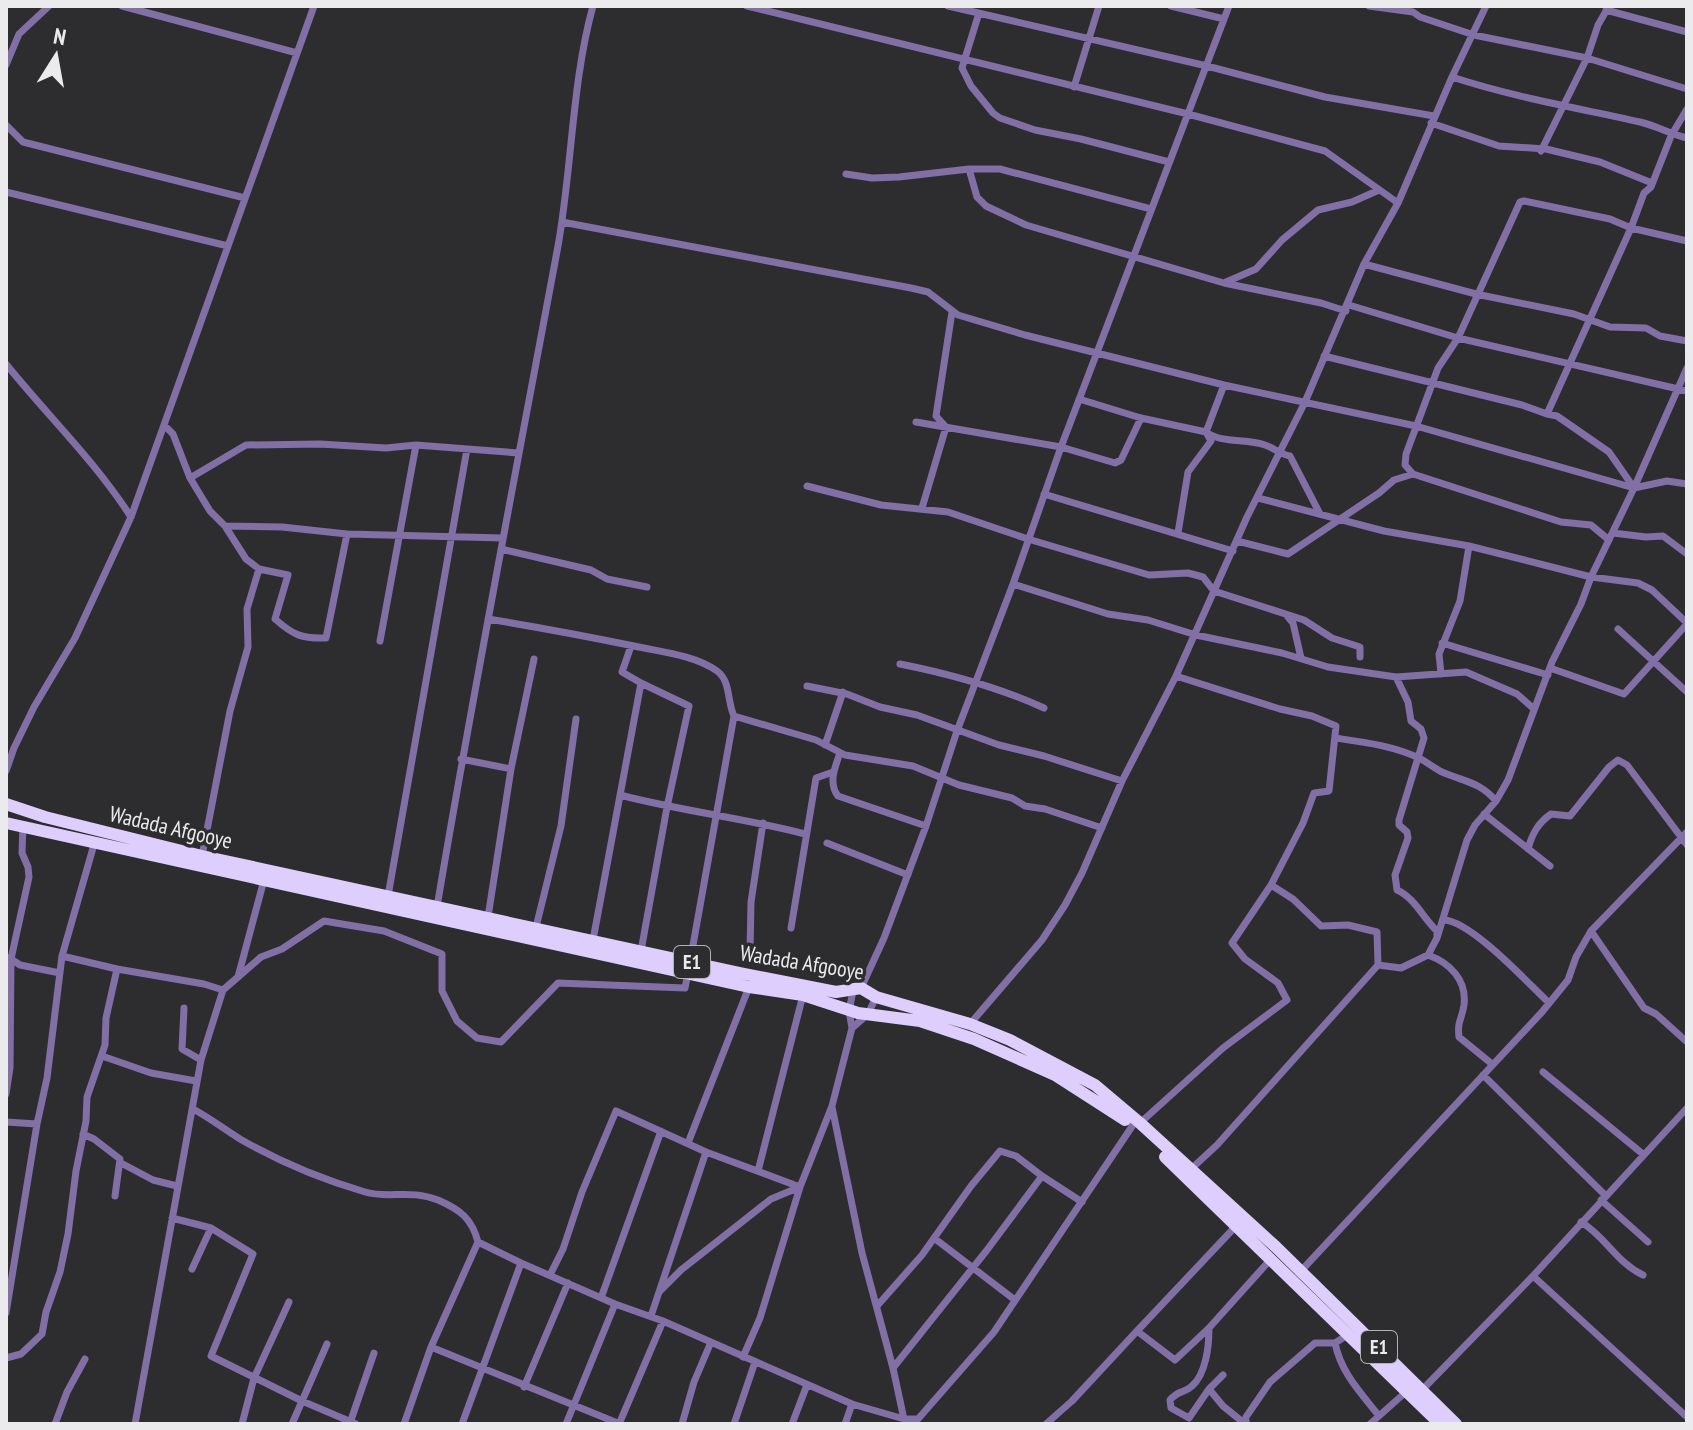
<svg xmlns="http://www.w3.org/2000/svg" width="1693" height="1430" viewBox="0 0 1693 1430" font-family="'PT Sans Narrow',sans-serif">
<rect width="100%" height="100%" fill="#2d2c2f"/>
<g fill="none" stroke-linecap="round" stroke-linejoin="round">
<path stroke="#816fa5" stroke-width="7" d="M 122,6 L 297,53
M 747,6 L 1188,114 L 1325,151 L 1398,203
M 948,6 L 1207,66 L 1325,97 L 1434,116
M 1171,6 L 1224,19
M 1369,6 L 1413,12 L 1420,17 L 1474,35 L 1587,58 L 1687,89
M 1606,10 L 1687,32
M 979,13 L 962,68 L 971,86 L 993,113 L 1000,118 L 1035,130 L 1081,139 L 1169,162
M 6,65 L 19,34 L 49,6
M 1452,77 C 1513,97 1577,108 1640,122 C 1657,126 1670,134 1687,138
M 1074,87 L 1099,6
M 1431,123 L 1499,146 L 1546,149 L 1600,162 L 1652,183
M 6,125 L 23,142 L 245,198
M 1541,151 L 1587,58 L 1598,25 L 1609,6
M 969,169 L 977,197 L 986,206 L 1026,225 L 1224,283 L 1321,303 L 1346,311
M 846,174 L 872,178 L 899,177 L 969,169 L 1000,169 L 1151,209
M 6,192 L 228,246
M 562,222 L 911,288 L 928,292 L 958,315 L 1025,335 L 1224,385 L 1416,426 L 1634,488 L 1667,481 L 1687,484
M 1364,264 L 1476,294 L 1574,314 L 1610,327 L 1646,328 L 1660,336 L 1687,341
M 1226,282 L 1256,269 L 1282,240 L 1318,210 L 1352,202 L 1379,190
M 1349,305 L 1458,338 L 1687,391
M 1324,356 L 1522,405 L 1547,414
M 6,364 C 47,415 95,461 131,517
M 1079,399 L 1141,418 L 1206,432 C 1222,444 1246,438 1265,445 C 1274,448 1280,454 1290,456 L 1320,514
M 916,422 L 1061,447 L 1115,463 L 1121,460 L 1141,418
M 164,425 L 173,434 L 190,478 L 210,511 L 225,526 L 246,559 L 259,569 L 288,575 L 275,619 C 293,635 302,639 326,638 L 347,534
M 190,478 L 246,445 L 320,444 L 386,448 L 416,445 L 519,453
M 807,486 L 881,505 L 948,512 L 1028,539 L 1149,575 L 1188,573 L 1203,577 L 1214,591 L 1304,620 L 1332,638 L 1360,647 L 1360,657
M 1634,488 L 1609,452 L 1557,416 L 1547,414 L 1631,228 L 1644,193 L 1651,187 L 1671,136 L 1687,109
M 1044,494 L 1233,551
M 1258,498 L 1384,531 L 1469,546 L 1591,577 L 1638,583 L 1652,590 L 1687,623
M 922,508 L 946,427 L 936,416 L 952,312
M 225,526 L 282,527 L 347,534 L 503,538
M 1178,533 L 1188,472 L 1211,441 L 1206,432 L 1224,385
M 1613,533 L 1646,537 L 1663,536 L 1687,554
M 1609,540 L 1591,525 L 1561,522 L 1413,474 L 1405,465 L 1406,454 L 1438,368 L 1458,338 L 1520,202 L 1524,201 L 1610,219 L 1631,228 L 1687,241
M 1237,541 L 1288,554 L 1379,493 L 1394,480 L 1413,474
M 501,549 L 591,570 L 607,579 L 647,587
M 1013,584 L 1108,614 L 1148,620 L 1196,635 L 1282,653 L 1328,667 L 1396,677 L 1466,672 L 1517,694 L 1534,709
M 1288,617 L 1293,623 L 1301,658
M 488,619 C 537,627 585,636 634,646 C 661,652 694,655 717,671 C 731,681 727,702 734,716 L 816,740 L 845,755 L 913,766 L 959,785 L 1012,798 L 1025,806 L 1045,809 L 1102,828
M 1618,629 L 1687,692
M 380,641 L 416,445
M 1442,643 L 1548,675
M 900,664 C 950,674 998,687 1044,708
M 1550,668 L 1624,694 L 1687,624
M 1441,674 L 1439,654 L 1460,601 L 1469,546
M 1176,676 L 1280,709 L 1312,716 L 1336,726 L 1329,791 L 1314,793 L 1303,823 L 1271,885 L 1293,899 L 1321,926 L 1348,925 L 1377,932 L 1378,965 L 1401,968 L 1428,955 L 1437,938 L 1467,840 L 1475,825 L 1496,801 L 1508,780 L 1552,662 L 1581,604 L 1591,577 L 1634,488 L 1687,368
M 1396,677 L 1408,702 L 1411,721 L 1421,729 L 1424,738 L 1399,820 L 1399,825 L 1407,832 L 1408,838 L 1395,875 L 1397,890 C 1415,898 1423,918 1437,931 L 1437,936
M 641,683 L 689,706 L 667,807 L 641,951
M 807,686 L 847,694 L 880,707 L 917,715 L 999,745 L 1044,756 L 1122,781
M 1335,738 C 1363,742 1395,746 1421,759 C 1428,763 1434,768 1442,772 C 1465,782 1480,782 1496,801
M 825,745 L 843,692
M 840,753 C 835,767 828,783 838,796 L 926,826
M 461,759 L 511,769
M 6,771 L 14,748 L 34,707 L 75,638 L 131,517 L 314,6
M 620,795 C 681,811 744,818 805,834
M 1484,814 L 1550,866
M 827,843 L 908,875
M 1528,849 C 1532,834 1538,823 1551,814 L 1570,816 L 1609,767 L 1618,760 L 1627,765 L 1687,845
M 202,856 L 230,711 L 248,647 L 247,609 L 259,569
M 388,896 L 467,449
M 437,907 C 474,686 517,466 558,246 C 572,168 572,81 593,6
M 488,917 L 511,769 L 534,659
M 1444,920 C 1471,921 1528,983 1549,1003
M 536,927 L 561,826 L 576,719
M 791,928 L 816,778 L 833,772
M 1591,931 L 1644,1008 L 1656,1014 L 1687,1042
M 593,940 L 641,683 L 622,672 L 631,646
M 750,951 L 751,902 L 763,823
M 1428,955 C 1450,963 1467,980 1464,1005 C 1462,1019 1457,1021 1459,1037 L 1492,1064
M 6,957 L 11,959 L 29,877 L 28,867 L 22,853 L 23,825
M 11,959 L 20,965 L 60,973
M 690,962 L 734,716
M 117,969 L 204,984 L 223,990
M 238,977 L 261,957 L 282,949 L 324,921 L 384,931 L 442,954 L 442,991 L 457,1021 L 477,1038 L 501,1042 L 558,983 L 685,988 L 688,973
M 861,988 L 884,938 L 926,826 L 957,731 L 1013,584 L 1061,447 L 1229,6
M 184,1008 L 182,1049 L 201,1060
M 970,1024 L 1042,940 L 1065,905 L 1082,873 L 1122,781 L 1176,676 L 1247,517 L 1305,402 L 1364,264 L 1398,203 L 1452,77 L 1486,6
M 852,1028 L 868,1014 L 876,997
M 102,1056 L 151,1073 L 196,1081
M 1543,1072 L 1644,1155
M 1483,1075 L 1606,1196
M 6,1094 L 10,1068 L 11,959
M 832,1107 L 862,1253 L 893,1368 L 905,1424
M 193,1109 C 210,1118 224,1129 240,1139 C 278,1161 324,1180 365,1192 C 388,1199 410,1189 438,1200 C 461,1210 472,1219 478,1242
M 6,1122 L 37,1124 L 6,1313
M 1140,1123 L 1223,1048 L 1287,1000 L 1278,983 L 1245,959 L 1232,943 L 1271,885
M 37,1124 L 47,1078 L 62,956 L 95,841
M 83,1134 L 94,1139 L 120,1159 L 115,1196
M 688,1143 L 749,987
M 121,1163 L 153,1180 L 177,1186
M 1191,1169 L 1217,1145 L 1378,965
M 758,1171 L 803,995
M 1601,1200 L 1648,1242
M 172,1218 L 211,1228 L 253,1254 L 211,1356 L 302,1401 L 356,1424
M 1581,1222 C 1605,1236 1617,1263 1643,1275
M 934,1238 L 1015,1300
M 192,1269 L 211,1228
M 1301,1271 L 1542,1012 L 1568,980 L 1576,957 L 1591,931 L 1687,832
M 550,1275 L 563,1249 L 582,1192 L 616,1111 L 706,1152 L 800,1187 L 771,1199 L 681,1270 L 660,1291
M 1533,1276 L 1687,1417
M 601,1298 L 661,1131
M 877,1306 L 922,1255 L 971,1186 L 1000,1151 L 1016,1156 L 1042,1176
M 651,1316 L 706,1152
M 1137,1331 L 1236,1226
M 1335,1343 C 1341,1373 1361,1393 1379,1416
M 743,1357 L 760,1318 L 800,1187 L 832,1106 L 852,1028 L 849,1011 L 853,991
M 6,1358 L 21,1354 L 42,1334 L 46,1312 L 60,1272 L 68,1234 L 76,1171 L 86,1121 L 87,1097 L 105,1045 L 106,1018 L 117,969 L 62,956
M 893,1368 L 987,1250 L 1042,1176 L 1082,1202
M 1223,1375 L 1209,1389 L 1223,1406 L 1244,1423
M 524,1387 L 568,1283
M 1209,1389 L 1189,1418 L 1171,1408 L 1170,1400 C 1179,1389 1184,1394 1192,1386 C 1206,1374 1209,1346 1209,1328
M 1422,1390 L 1533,1276 L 1687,1108
M 350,1423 L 374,1353
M 55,1424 L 67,1392 L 85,1359
M 135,1424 L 201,1060 L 223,990 L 238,977 L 264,880
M 242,1424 L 254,1378 L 289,1302
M 292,1424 L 327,1344
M 404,1424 L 431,1347
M 462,1424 L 521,1263
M 566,1424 L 615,1304
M 619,1424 L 663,1321
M 620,1424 L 431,1347 L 478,1242 L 521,1263 L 615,1304 L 663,1321 L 852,1404 L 904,1419 L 918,1419 L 994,1332 L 1133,1125
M 682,1424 L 694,1382 L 711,1342
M 734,1424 L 755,1362
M 792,1424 L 807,1385
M 845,1424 L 852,1404
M 1046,1424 L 1072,1401 L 1137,1331 L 1175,1360 L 1209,1328 L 1270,1260
M 1246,1424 L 1246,1417 L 1270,1382 L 1315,1343 L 1335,1343 L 1349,1334
M 1370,1424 L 1407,1391"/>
<path stroke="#ddcefd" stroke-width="12" d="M 6,804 L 45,817 L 202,856 L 740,973 L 836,992 L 861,988 L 876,997 L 970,1024 L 1010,1040 L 1095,1085 L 1140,1123 L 1276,1247 L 1456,1424
M 6,823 L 749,987 L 803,995 L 858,1013 L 920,1021 L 974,1039 L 1055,1075 L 1125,1120
M 1165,1157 L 1440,1424"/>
</g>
<g text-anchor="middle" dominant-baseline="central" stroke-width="7" stroke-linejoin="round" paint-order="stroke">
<g fill="#2d2c2f" stroke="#b2b2b4" stroke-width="2">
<rect x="674" y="946" width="36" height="32" rx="6"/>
<rect x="1361" y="1331" width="36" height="32" rx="6"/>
</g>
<g font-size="20" font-weight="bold" fill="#ebebed">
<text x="692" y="962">E1</text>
<text x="1379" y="1347">E1</text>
</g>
<g font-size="22" fill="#ebebed" stroke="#2d2c2f">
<text transform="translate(171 827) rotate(13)">Wadada Afgooye</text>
<text transform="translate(802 962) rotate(9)">Wadada Afgooye</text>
</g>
</g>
<rect width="1693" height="1430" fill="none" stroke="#ebebed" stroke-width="16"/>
<g transform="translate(56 56) rotate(11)" stroke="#2d2c2f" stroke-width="6" paint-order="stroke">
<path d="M0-6L14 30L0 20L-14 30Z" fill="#ebebed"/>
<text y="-12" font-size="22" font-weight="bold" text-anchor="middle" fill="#ebebed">N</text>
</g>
</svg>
